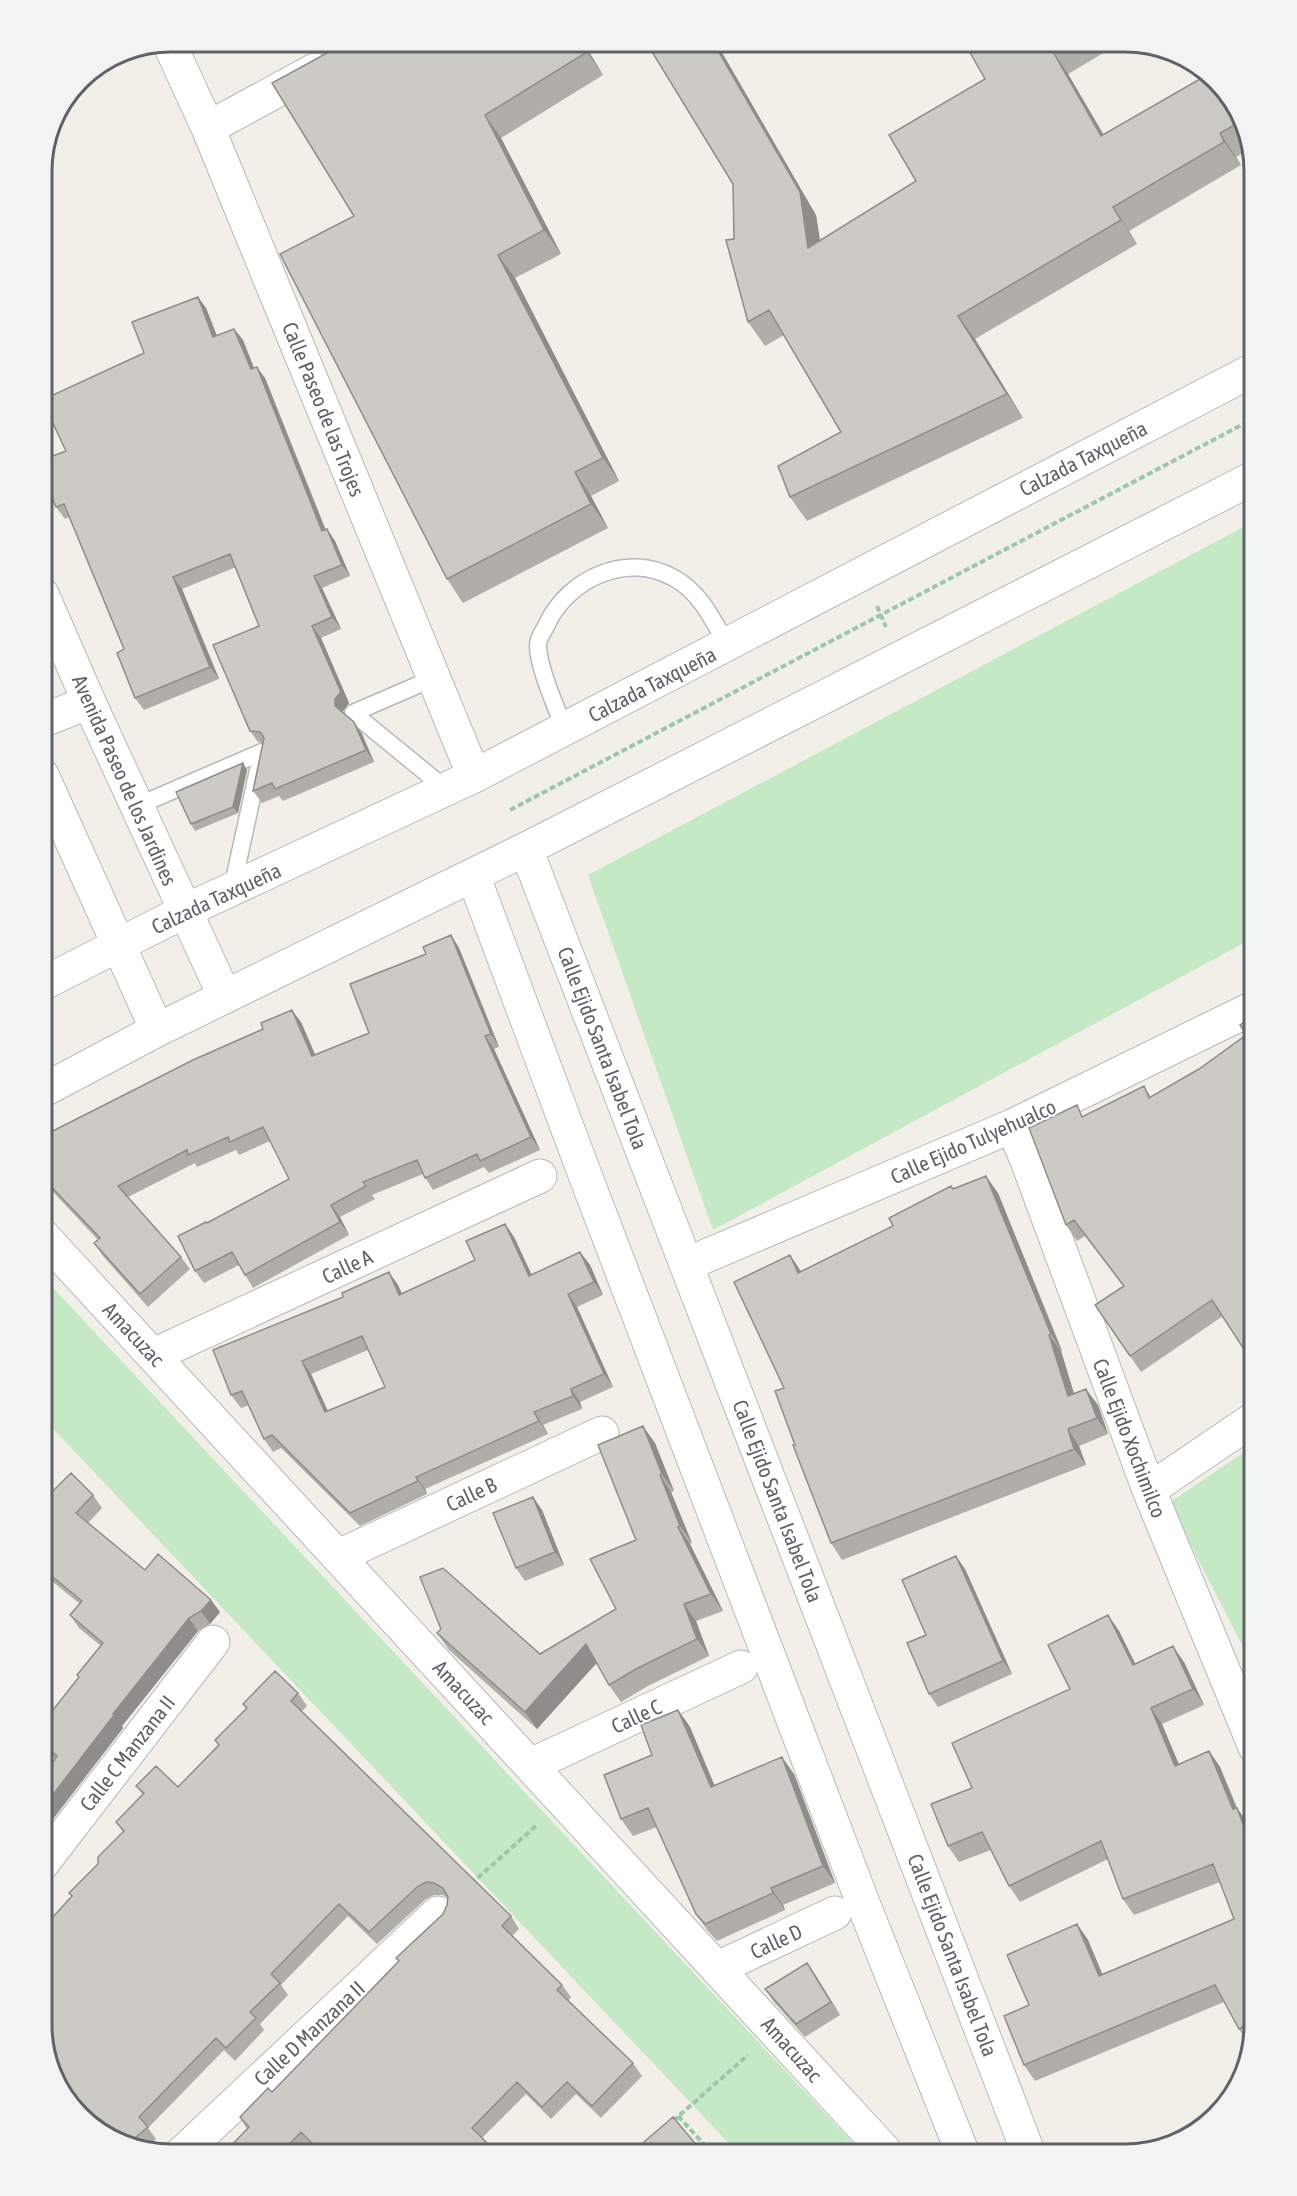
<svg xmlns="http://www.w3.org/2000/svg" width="1297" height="2196" viewBox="0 0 1297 2196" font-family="'Asap Condensed',sans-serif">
<rect width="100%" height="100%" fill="#f1efe8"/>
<path fill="#c5e8c5" d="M 1255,521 L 1255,937 L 713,1230 L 588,875 Z
M 42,1276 L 863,2154 L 739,2154 L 42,1417 Z
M 1255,1445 L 1255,1670 L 1169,1503 Z"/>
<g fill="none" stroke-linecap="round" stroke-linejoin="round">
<g stroke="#b5b8bc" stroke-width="19">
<path id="lane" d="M 434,678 L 353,713 L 446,789
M 564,728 C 556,707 538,667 538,645 C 538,638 544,631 547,624 C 568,579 627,551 674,578 C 700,592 713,620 727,645
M 137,806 L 262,752
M 232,889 L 258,770"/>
</g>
<g stroke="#b5b8bc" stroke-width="35">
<path id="street" d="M 169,43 L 208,128 L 474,776
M 208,128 L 315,70
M 1012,1126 L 1026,1158 L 1149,1490 L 1255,1747
M 42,1235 L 884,2150
M 687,1264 L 1012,1126 L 1255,1007
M 154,1355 L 540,1176
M 1149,1490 L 1255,1418
M 339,1556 L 602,1433
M 531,1765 L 741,1667
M 42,1864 L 213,1642
M 718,1968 L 835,1913
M 181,2154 L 438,1913"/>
</g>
<g stroke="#b6babf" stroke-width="35">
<path id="secondary" d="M 42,594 L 89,702 L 225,997
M 42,721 L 89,702
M 42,775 L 157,1030
M 526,849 L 1029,2154
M 473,875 L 579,1159 L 863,1903 L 963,2154
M 42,984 L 185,911 L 474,776 L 1255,369
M 42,1091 L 157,1030 L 526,849 L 1255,477"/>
</g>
<path stroke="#9cc7a9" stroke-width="4" stroke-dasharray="6 3" stroke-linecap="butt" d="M 877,606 L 886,627
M 510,810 L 1255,418
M 471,1884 L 537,1825
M 678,2116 L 713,2154
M 673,2121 L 748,2055"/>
<use href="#lane" stroke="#fff" stroke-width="16"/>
<use href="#street" stroke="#fff" stroke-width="33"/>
<use href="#secondary" stroke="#fff" stroke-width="33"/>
</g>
<path fill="#afaea9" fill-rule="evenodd" d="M 583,42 L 603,75 L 501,138 L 561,254 L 515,278 L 619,481 L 591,496 L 608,528 L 463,603 L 447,579 L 354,216 L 272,83 Z
M 964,42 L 1122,42 L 1068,74 L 1104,135 L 1242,115 L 1250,149 L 1236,157 L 1241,165 L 1129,231 L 1137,244 L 975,339 L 1023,418 L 807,521 L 790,497 L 841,432 L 784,335 L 765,346 L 748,322 L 734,239 L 816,215 L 820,241 L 916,181 L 985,79 Z
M 198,297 L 206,308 L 217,336 L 234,329 L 243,340 L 254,368 L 265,378 L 325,530 L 327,529 L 335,541 L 350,576 L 322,588 L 341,629 L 321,638 L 349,703 L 343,711 L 343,712 L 362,734 L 374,762 L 283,801 L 279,796 L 262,803 L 253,791 L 263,743 L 258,742 L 250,731 L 259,626 L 236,567 L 182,589 L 219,679 L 144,710 L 135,698 L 124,649 L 69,517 L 65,519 L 56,507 L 144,353 Z
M 247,770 L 238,813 L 195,831 L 191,824 Z
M 451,935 L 459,948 L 499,1047 L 494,1049 L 540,1150 L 489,1173 L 484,1167 L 433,1190 L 423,1174 L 372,1195 L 375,1199 L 340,1217 L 349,1235 L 253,1288 L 245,1275 L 239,1265 L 204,1283 L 195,1271 L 207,1223 L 289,1179 L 270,1141 L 239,1155 L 236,1150 L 197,1167 L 195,1163 L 128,1197 L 181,1257 L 190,1269 L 148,1307 L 103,1256 L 94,1243 L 98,1240 L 42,1180 L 42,1126 L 49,1133 L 301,1022 L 315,1055 L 369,1033 L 426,954 Z
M 1255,1015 L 1255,1365 L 1223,1316 L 1141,1372 L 1130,1356 L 1123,1286 L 1085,1236 L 1077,1241 L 1066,1225 L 1144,1086 L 1151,1097 L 1199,1069 L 1246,1035 Z
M 951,1186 L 953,1189 L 998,1193 L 1062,1351 L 1061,1351 L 1074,1394 L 1098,1405 L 1108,1434 L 1079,1446 L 1086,1465 L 842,1560 L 831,1543 L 795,1445 L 784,1388 L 790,1255 L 801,1271 L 893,1226 Z
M 505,1224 L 514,1237 L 532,1275 L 580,1252 L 590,1265 L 603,1295 L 577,1307 L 613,1387 L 580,1402 L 582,1409 L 543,1425 L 548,1434 L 425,1489 L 427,1494 L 360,1526 L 281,1448 L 273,1452 L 264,1439 L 249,1405 L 241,1408 L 231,1395 L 398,1285 L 402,1294 L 475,1260 ZM 368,1350 L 385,1387 L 328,1411 L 311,1374 Z
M 655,1443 L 674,1491 L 671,1492 L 692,1543 L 690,1544 L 723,1611 L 696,1621 L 709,1656 L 648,1686 L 621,1702 L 609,1685 L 597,1663 L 537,1729 L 449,1650 L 437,1633 L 540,1654 L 616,1609 L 636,1540 Z
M 42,1486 L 50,1494 L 93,1495 L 102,1508 L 88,1523 L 145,1570 L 211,1600 L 220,1612 L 210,1624 L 198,1631 L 122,1726 L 123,1728 L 46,1828 L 42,1826 L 42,1779 L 55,1759 L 45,1751 L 42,1747 L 42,1732 L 52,1719 L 49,1715 L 79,1678 L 77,1675 L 101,1646 L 79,1628 L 70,1615 L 80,1604 L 42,1573 Z
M 533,1497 L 542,1510 L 564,1565 L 525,1581 L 516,1568 Z
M 965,1569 L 1012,1674 L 938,1707 L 929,1694 L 926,1635 Z
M 1108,1615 L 1119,1631 L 1135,1664 L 1184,1662 L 1204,1705 L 1162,1724 L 1178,1764 L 1209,1751 L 1220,1767 L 1237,1808 L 1248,1824 L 1255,1842 L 1255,2025 L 1249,2044 L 1239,2029 L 1224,2002 L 1035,2081 L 1024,2065 L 1029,2005 L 1077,1924 L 1088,1940 L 1102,1974 L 1234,1919 L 1220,1882 L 1134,1915 L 1123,1899 L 1108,1859 L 1020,1902 L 1009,1886 L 991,1850 L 959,1862 L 948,1846 L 1070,1689 Z
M 298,1693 L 307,1706 L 302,1711 L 511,1916 L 519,1929 L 512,1936 L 562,1985 L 571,1997 L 568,2001 L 633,2063 L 642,2076 L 601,2118 L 576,2094 L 551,2119 L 526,2094 L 482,2138 L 490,2146 L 496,2154 L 319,2154 L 309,2145 L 301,2154 L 223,2154 L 247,2129 L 240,2117 L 272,2092 L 398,1961 L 396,1958 L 443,1914 L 447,1905 L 448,1898 L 443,1895 L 434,1895 L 426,1899 L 377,1944 L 348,1916 L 281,1985 L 288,1995 L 260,2024 L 264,2030 L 235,2061 L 224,2050 L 148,2128 L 156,2139 L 146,2148 L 99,2132 L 72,1897 L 69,1893 L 98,1864 L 123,1832 L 116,1822 L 143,1795 L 136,1786 L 178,1787 L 218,1745 L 215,1740 L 246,1709 L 243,1704 Z
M 678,1710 L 690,1727 L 715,1786 L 794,1774 L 835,1883 L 783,1905 L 785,1910 L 717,1941 L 708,1931 L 696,1914 L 657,1827 L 633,1836 L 621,1819 L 652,1755 Z
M 807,1963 L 840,2015 L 805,2037 L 774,2002 L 765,1989 Z"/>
<path fill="#8f8d8a" d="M 581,42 L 583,42 L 603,75 L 587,52 Z
M 713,42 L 716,42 L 816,215 L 825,272 L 808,248 Z
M 1052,50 L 1068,74 L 1118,160 L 1101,136 Z
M 485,115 L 501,138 L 561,254 L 544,230 Z
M 1220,133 L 1236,157 L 1241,165 L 1224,142 Z
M 1113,207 L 1129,231 L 1137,244 L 1121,220 Z
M 498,255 L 515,278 L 619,481 L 603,458 Z
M 198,297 L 206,308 L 222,349 L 213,337 Z
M 958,316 L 975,339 L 1023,418 L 1007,394 Z
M 234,329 L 243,340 L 259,381 L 251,369 Z
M 257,367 L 265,378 L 331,543 L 322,531 Z
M 575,472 L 591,496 L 608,528 L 591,504 Z
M 327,529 L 335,541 L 350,576 L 342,565 Z
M 314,576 L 322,588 L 341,629 L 332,617 Z
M 173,577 L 182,589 L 219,679 L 210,667 Z
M 312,626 L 321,638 L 349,703 L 343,711 L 344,717 L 335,706 Z
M 354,722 L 362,734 L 374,762 L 366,750 Z
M 243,763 L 247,770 L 238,813 L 233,807 Z
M 451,935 L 459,948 L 499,1047 L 491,1034 Z
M 292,1010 L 301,1022 L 321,1068 L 312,1056 Z
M 485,1036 L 494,1049 L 540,1150 L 531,1137 Z
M 986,1176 L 998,1193 L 1062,1351 L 1051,1334 Z
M 331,1205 L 340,1217 L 349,1235 L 340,1222 Z
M 505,1224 L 514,1237 L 538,1289 L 529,1276 Z
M 580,1252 L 590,1265 L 603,1295 L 594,1282 Z
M 790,1255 L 801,1272 L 798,1273 Z
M 389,1272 L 398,1285 L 408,1308 L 399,1295 Z
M 568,1294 L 577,1307 L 613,1387 L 604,1374 Z
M 1049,1335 L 1061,1351 L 1080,1413 L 1068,1396 Z
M 302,1361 L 311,1374 L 334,1425 L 325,1412 Z
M 571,1389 L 580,1402 L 582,1409 L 573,1396 Z
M 1086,1389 L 1098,1405 L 1108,1434 L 1097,1418 Z
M 534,1412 L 543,1425 L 548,1434 L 539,1421 Z
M 643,1426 L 655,1443 L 674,1491 L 662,1474 Z
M 1068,1429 L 1079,1446 L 1086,1465 L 1074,1449 Z
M 660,1475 L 671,1492 L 692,1543 L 680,1526 Z
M 416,1477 L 425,1489 L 427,1494 L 418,1481 Z
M 533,1497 L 542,1510 L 564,1565 L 555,1552 Z
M 678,1527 L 690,1544 L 723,1611 L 711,1594 Z
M 956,1556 L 965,1569 L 1012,1674 L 1003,1661 Z
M 211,1600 L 220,1612 L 210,1624 L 201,1611 Z
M 684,1604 L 696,1621 L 709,1656 L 697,1639 Z
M 1108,1615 L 1119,1631 L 1144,1681 L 1133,1665 Z
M 189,1618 L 198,1631 L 122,1726 L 123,1728 L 46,1828 L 42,1822 L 42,1809 L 113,1714 Z
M 586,1644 L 598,1661 L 537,1729 L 525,1712 Z
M 1173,1646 L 1184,1662 L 1204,1705 L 1193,1689 Z
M 1151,1708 L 1162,1724 L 1186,1781 L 1175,1766 Z
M 678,1710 L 690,1727 L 722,1804 L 711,1787 Z
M 1209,1751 L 1220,1767 L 1238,1811 L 1237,1808 L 1248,1824 L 1255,1842 L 1255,1856 L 1233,1809 Z
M 782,1757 L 794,1774 L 835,1883 L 823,1866 Z
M 771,1888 L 783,1905 L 785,1910 L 773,1893 Z
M 1077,1924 L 1088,1940 L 1110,1992 L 1099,1976 Z
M 807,1963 L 816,1976 L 840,2015 L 831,2002 Z"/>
<path fill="#cccac5" stroke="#8f8d8a" stroke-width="1.5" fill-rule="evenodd" d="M 347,42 L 581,42 L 587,52 L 485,115 L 544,230 L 498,255 L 603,458 L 575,472 L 591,504 L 447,579 L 280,254 L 354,216 L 272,83 Z
M 646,42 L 713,42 L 800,192 L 808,248 L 916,181 L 889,135 L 985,79 L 964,42 L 1065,42 L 1052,50 L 1101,136 L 1207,75 L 1242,115 L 1243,120 L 1220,133 L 1224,142 L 1113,207 L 1121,220 L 958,316 L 1007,394 L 790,497 L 778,466 L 841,432 L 769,310 L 748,322 L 726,240 L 734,239 L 733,184 Z
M 198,297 L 213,337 L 234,329 L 251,369 L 257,367 L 322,531 L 327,529 L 342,565 L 314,576 L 332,617 L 312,626 L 341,692 L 335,699 L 335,706 L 354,722 L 366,750 L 275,789 L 272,783 L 253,791 L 264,738 L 260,732 L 250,731 L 213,645 L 259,626 L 230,554 L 173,577 L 210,667 L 135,698 L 117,653 L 124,649 L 64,504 L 56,507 L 42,473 L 42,460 L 66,451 L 42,400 L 144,353 L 132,322 Z
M 243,763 L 233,807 L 191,824 L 176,792 Z
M 451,935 L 491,1034 L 485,1036 L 531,1137 L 480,1161 L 477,1154 L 425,1178 L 417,1160 L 363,1182 L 366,1186 L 331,1205 L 340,1222 L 245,1275 L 232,1252 L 195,1271 L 178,1236 L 206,1222 L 207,1223 L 289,1179 L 263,1127 L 230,1142 L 228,1137 L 188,1155 L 187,1150 L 118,1186 L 181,1257 L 140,1294 L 94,1243 L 100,1238 L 42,1177 L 42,1126 L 49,1133 L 193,1060 L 263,1029 L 261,1023 L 292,1010 L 312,1056 L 369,1033 L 350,984 L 426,954 L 423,947 Z
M 1255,1015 L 1255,1353 L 1249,1357 L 1212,1300 L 1130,1356 L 1095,1305 L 1124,1286 L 1074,1220 L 1066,1225 L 1029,1128 L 1077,1105 L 1082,1117 L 1144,1086 L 1149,1098 L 1199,1069 L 1246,1035 L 1240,1025 Z
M 986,1176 L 1051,1334 L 1049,1335 L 1068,1396 L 1086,1389 L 1097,1418 L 1068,1429 L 1074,1449 L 831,1543 L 793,1445 L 795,1445 L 775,1391 L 784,1388 L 734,1282 L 790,1255 L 798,1273 L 893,1226 L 889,1218 L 951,1186 L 953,1189 Z
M 505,1224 L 529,1276 L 580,1252 L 594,1282 L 568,1294 L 604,1374 L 571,1389 L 573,1396 L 534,1412 L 539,1421 L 416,1477 L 418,1481 L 350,1513 L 272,1435 L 264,1439 L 242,1391 L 231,1395 L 213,1350 L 343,1297 L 342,1293 L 389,1272 L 399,1295 L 475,1260 L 466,1241 ZM 362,1336 L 385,1387 L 325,1412 L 302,1361 Z
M 643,1426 L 662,1474 L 660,1475 L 680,1526 L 678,1527 L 711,1594 L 684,1604 L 697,1639 L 636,1669 L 609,1685 L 586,1644 L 525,1712 L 437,1633 L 441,1629 L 420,1577 L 443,1568 L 540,1654 L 616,1609 L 590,1559 L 636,1540 L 598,1445 Z
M 71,1473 L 93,1495 L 76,1513 L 145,1570 L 158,1554 L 211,1600 L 201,1611 L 189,1618 L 113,1714 L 114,1715 L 42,1809 L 42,1779 L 57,1756 L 42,1744 L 42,1732 L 53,1718 L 49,1715 L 79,1677 L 77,1675 L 103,1643 L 70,1615 L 82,1601 L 42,1568 L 42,1486 L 50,1494 Z
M 533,1497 L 555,1552 L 516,1568 L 493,1513 Z
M 956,1556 L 1003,1661 L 929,1694 L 907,1643 L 926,1635 L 902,1580 Z
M 1108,1615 L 1133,1665 L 1173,1646 L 1193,1689 L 1151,1708 L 1175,1766 L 1209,1751 L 1233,1809 L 1237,1808 L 1255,1856 L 1255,2020 L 1239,2029 L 1215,1985 L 1024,2065 L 1004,2016 L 1029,2005 L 1007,1955 L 1077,1924 L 1099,1976 L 1234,1919 L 1213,1864 L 1123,1899 L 1101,1841 L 1009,1886 L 982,1832 L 948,1846 L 931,1804 L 972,1788 L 952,1743 L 1070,1689 L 1048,1645 Z
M 275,1671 L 298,1693 L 291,1701 L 511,1916 L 502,1926 L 562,1985 L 557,1990 L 633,2063 L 592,2106 L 567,2082 L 542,2107 L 517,2082 L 472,2128 L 490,2146 L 482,2154 L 323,2154 L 301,2132 L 280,2154 L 223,2154 L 249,2127 L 240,2117 L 268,2088 L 272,2092 L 399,1961 L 396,1958 L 443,1914 L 447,1905 L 448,1897 L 443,1888 L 434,1883 L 426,1882 L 417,1887 L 369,1932 L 339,1904 L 271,1974 L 280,1983 L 250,2012 L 256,2018 L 226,2048 L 216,2038 L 139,2117 L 148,2127 L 130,2142 L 99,2132 L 55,2081 L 42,2024 L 42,1929 L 72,1896 L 69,1893 L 98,1864 L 98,1857 L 124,1831 L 116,1822 L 144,1793 L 136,1786 L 156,1766 L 178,1787 L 219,1745 L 215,1740 L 247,1708 L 243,1704 Z
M 678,1710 L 711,1787 L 782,1757 L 823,1866 L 771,1888 L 773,1893 L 705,1924 L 696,1914 L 648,1808 L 621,1819 L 604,1775 L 652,1755 L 641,1725 Z
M 807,1963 L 831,2002 L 796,2024 L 765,1989 Z
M 673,2117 L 704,2154 L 630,2154 Z"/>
<g text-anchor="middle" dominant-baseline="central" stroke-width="4.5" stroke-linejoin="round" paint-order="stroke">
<g font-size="21" fill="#5f6368" stroke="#fff">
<text transform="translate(324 409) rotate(68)">Calle Paseo de las Trojes</text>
<text transform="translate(1083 458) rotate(-27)">Calzada Taxqueña</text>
<text transform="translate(652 684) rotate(-27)">Calzada Taxqueña</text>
<text transform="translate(125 780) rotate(66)">Avenida Paseo de los Jardines</text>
<text transform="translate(216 898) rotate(-25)">Calzada Taxqueña</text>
<text transform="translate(603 1048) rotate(69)">Calle Ejido Santa Isabel Tola</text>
<text transform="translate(973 1141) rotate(-24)">Calle Ejido Tulyehualco</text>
<text transform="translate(347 1266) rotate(-25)">Calle A</text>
<text transform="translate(134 1334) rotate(47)">Amacuzac</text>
<text transform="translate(1130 1438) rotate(69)">Calle Ejido Xochimilco</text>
<text transform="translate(471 1494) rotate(-25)">Calle B</text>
<text transform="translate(778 1501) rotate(69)">Calle Ejido Santa Isabel Tola</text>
<text transform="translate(464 1692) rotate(47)">Amacuzac</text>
<text transform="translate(636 1716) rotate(-25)">Calle C</text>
<text transform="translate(127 1753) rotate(-52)">Calle C Manzana II</text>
<text transform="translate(776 1941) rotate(-25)">Calle D</text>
<text transform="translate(953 1955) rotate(69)">Calle Ejido Santa Isabel Tola</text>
<text transform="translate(309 2033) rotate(-43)">Calle D Manzana II</text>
<text transform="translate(792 2049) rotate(48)">Amacuzac</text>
</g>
</g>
<path d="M0 0H1297V2196H0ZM171 52H1125A119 119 0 0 1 1244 171V2025A119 119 0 0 1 1125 2144H171A119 119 0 0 1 52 2025V171A119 119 0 0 1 171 52Z" fill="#f2f3f3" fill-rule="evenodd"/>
<path fill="none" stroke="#5f6368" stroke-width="3" d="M171 52H1125A119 119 0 0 1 1244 171V2025A119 119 0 0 1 1125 2144H171A119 119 0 0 1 52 2025V171A119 119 0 0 1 171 52Z"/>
</svg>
